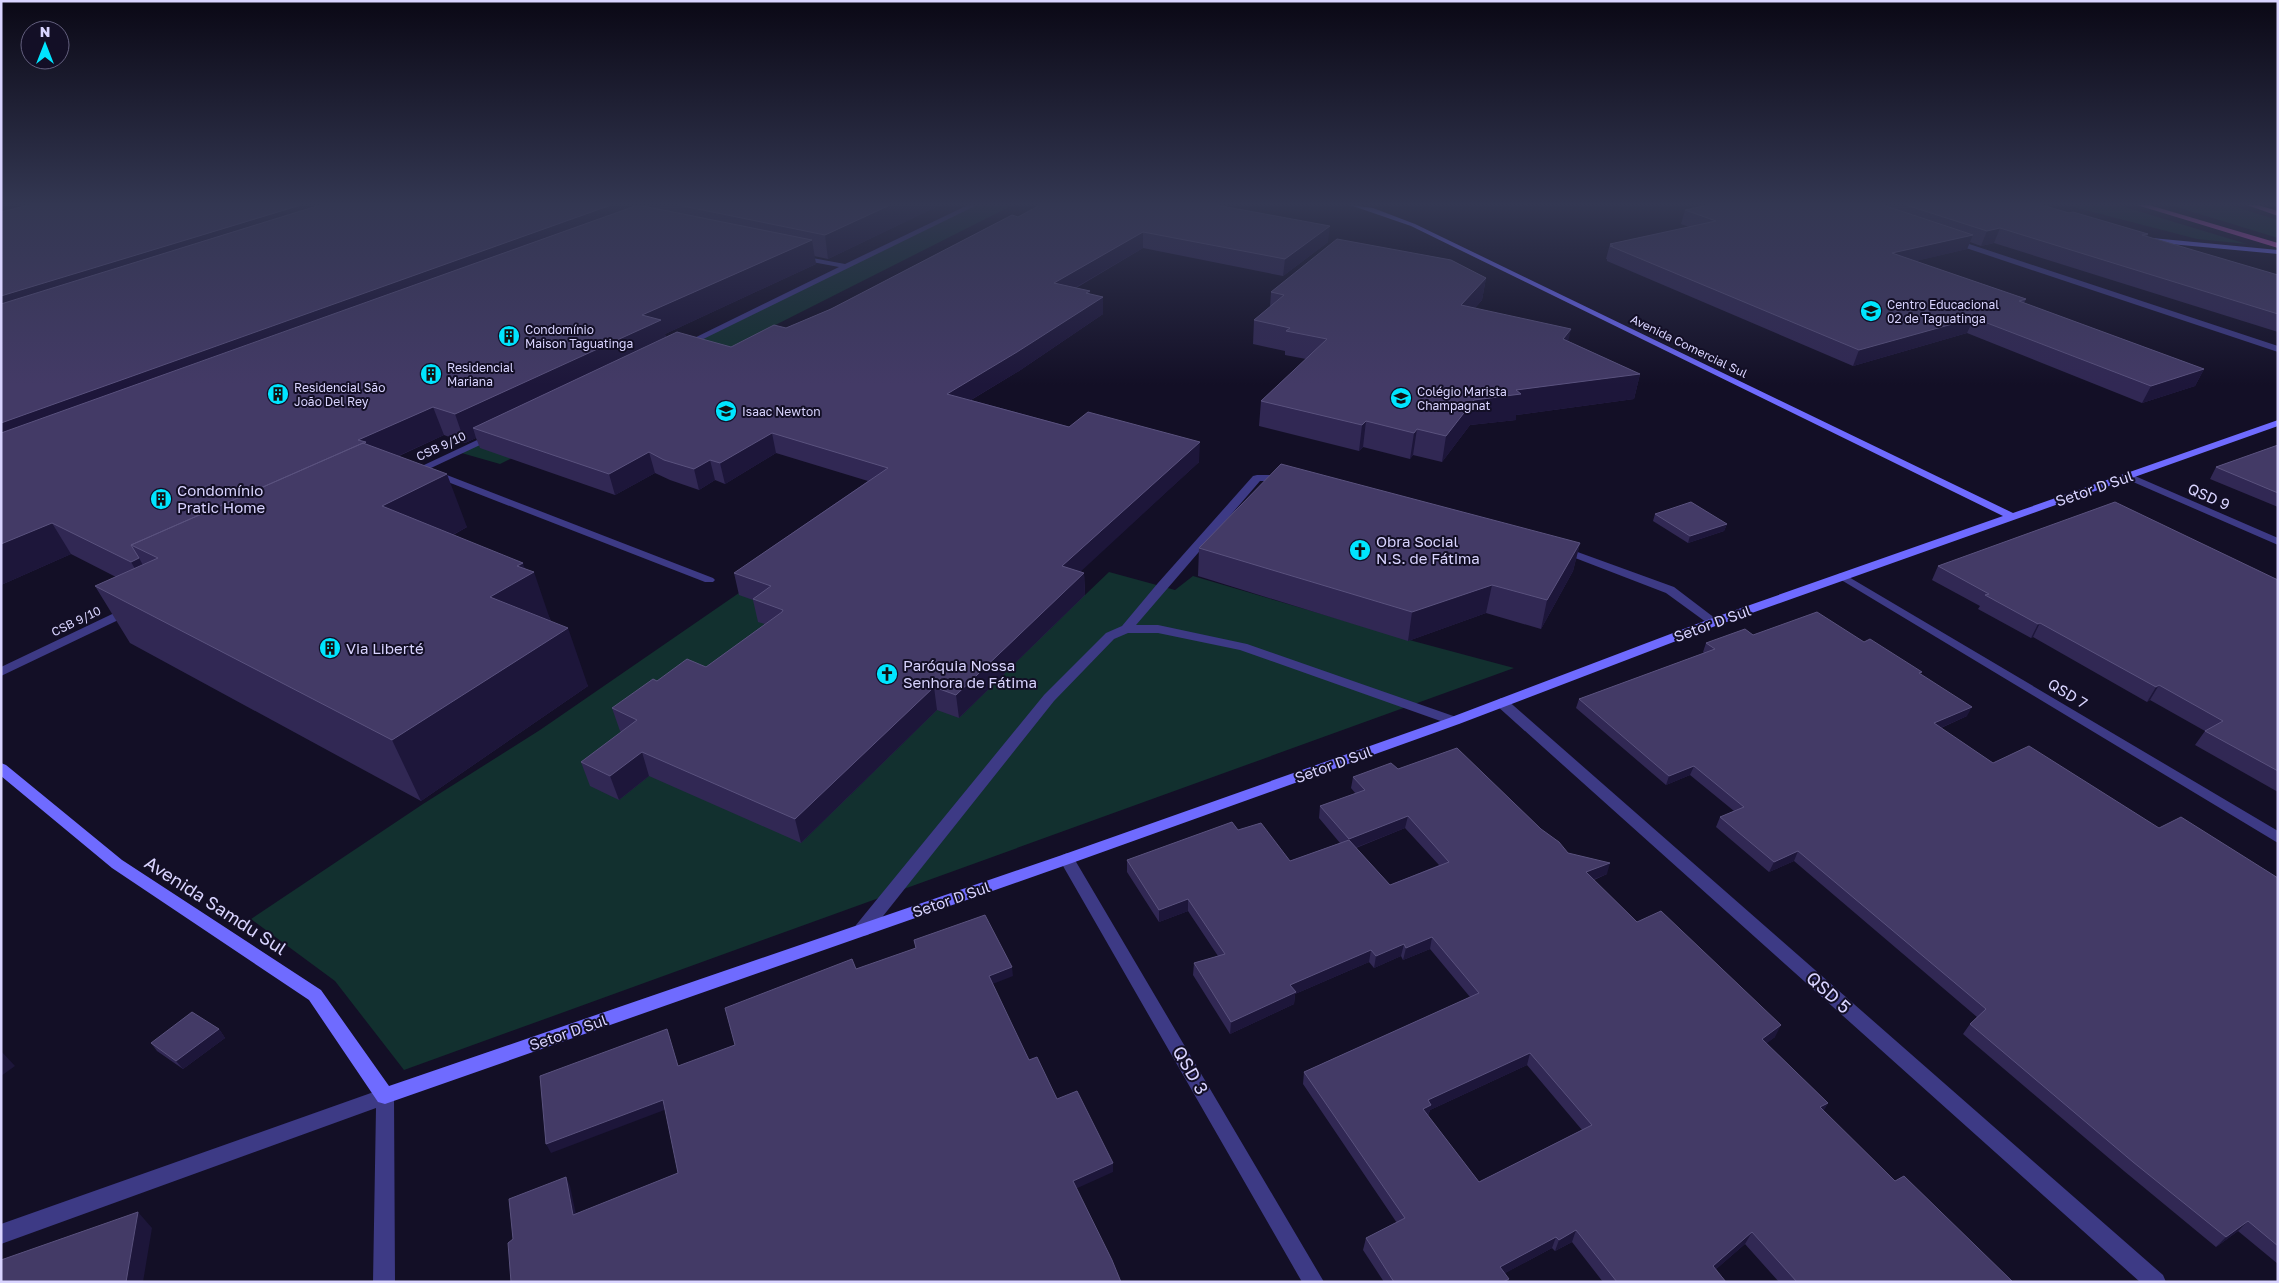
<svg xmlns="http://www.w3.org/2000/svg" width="2279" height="1283" viewBox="0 0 2279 1283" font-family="'Golos Text',sans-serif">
<rect width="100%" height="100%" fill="#130f26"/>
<path fill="#12302f" d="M 974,205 L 1013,205 L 500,464 L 458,452 Z
M 2066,205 L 2118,205 L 2247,244 L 2197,239 Z
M 2170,205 L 2230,205 L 2278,220 L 2278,238 Z
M 848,518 L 1085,595 L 1109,572 L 1175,590 L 1193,576 L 1413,641 L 1514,668 L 404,1070 L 335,981 L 251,919 L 423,804 L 540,730 Z"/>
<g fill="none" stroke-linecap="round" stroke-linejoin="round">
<path fill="#3d3a85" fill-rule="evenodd" d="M 1257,475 L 1283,475 L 1288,478 L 1283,481 L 1260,481 L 1136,625 L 1158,625 L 1247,644 L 1459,718 L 1461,721 L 1459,724 L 1449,724 L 1240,650 L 1158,633 L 1128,633 L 1114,639 L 1054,701 L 868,935 L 862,936 L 856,935 L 854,930 L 856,925 L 1044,695 L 1106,633 L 1122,626 L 1158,583 L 1253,476 Z
M 1561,546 L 1674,587 L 1720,622 L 1718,625 L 1710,625 L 1666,593 L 1557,551 L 1555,549 L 1557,547 Z"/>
<path fill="#3d3a85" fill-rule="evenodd" d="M 968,205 L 977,205 L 687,347 L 680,345 L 839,267 L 796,259 L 796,255 L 845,264 Z
M 1954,239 L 2278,346 L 2278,352 L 1951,243 L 1951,239 Z
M 492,433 L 497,436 L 495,438 L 416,475 L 408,475 L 407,473 Z
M 434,470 L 713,578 L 715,580 L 713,582 L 705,582 L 430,475 L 430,471 Z
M 2128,473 L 2278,538 L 2278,545 L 2124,478 L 2123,476 Z
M 1842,573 L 2278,831 L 2278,843 L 1838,578 L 1836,576 L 1838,574 Z
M 129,606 L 133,607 L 135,610 L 133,613 L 1,676 L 1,667 Z
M 1501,698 L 1506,699 L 2163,1275 L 2166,1282 L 2140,1282 L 1496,705 L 1494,702 Z
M 1067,853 L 1072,855 L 1324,1282 L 1302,1282 L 1059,859 L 1062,855 Z"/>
<path fill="#3d3a85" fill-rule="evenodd" d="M 385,1088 L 392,1090 L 394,1096 L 395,1282 L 373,1282 L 376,1108 L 1,1244 L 1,1224 Z"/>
<path fill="#6f6bff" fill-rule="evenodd" d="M 1350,205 L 1373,208 L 1415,224 L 2013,513 L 2278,420 L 2278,426 L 1718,625 L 1459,724 L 1072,863 L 385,1104 L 378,1102 L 309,1000 L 112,868 L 1,776 L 1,763 L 6,765 L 122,860 L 321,990 L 389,1086 L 1062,855 L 1449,718 L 1710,619 L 2003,516 L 1411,226 Z
M 2152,238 L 2278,250 L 2278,254 L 2149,242 L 2148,240 Z"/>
<path fill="#e055d1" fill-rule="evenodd" d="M 2137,205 L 2149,205 L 2278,243 L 2278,248 Z
M 2247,205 L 2258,205 L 2278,211 L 2278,216 Z"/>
</g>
<path fill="#312854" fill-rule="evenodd" d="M 1,205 L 940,205 L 828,259 L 814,256 L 816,264 L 665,334 L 666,337 L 731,347 L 786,328 L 831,309 L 1018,217 L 1328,242 L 1283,276 L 1143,248 L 1076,288 L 1090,294 L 1103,314 L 1019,371 L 971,400 L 1199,462 L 1080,571 L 1084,573 L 1085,595 L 959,718 L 937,710 L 801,843 L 649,776 L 619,800 L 590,786 L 581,762 L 621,732 L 620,731 L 612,708 L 657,681 L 706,667 L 765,624 L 758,622 L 753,600 L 739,595 L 734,573 L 868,481 L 776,453 L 725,484 L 715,480 L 699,490 L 670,480 L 655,473 L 615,495 L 480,448 L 476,438 L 465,443 L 444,435 L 399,456 L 467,527 L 453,535 L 525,568 L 551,621 L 588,686 L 421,801 L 130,643 L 95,586 L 116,577 L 71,554 L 1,585 Z
M 1708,205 L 2042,205 L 2148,234 L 2147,237 L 2278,275 L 2278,332 L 1994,243 L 1981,246 L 1970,242 L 1967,249 L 1915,261 L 2026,299 L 2024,303 L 2204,369 L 2195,386 L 2142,403 L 1967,333 L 1853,366 L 1607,261 L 1607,259 L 1606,259 L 1610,244 L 1689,227 L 1681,224 L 1685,210 Z
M 1486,278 L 1482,300 L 1475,308 L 1568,341 L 1640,374 L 1634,399 L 1516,415 L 1516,420 L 1470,425 L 1442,462 L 1413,455 L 1410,459 L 1363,447 L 1359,451 L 1259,426 L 1261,401 L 1306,359 L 1285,355 L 1285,351 L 1253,344 L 1254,320 L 1270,307 L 1271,292 Z
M 2278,445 L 2278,507 L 2210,479 L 2216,467 Z
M 1655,514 L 1727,524 L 1724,531 L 1688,543 L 1653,521 Z
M 1580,543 L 1573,571 L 1541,629 L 1486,613 L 1408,641 L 1198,576 L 1199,548 Z
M 1938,566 L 2278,580 L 2278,792 L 2195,745 L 2205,731 L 2150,700 L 2147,702 L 2033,637 L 2031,638 L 1978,609 L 1980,606 L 1932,580 Z
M 1753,635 L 1864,642 L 1921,675 L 1967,716 L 1941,728 L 1993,763 L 2159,828 L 2278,878 L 2278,1264 L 2238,1231 L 2216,1247 L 2124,1171 L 1963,1034 L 1970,1024 L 1977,1017 L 1794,861 L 1769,872 L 1716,827 L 1720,817 L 1734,811 L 1690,775 L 1666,785 L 1576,708 L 1579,699 L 1704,653 L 1703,652 L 1706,643 Z
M 1398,769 L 1541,829 L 1568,853 L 1607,874 L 1594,880 L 1637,922 L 1775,1037 L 1766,1043 L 1828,1103 L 1823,1111 L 1895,1181 L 2013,1282 L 1779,1282 L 1745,1244 L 1716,1269 L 1726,1282 L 1603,1282 L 1572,1242 L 1555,1251 L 1552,1248 L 1505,1273 L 1508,1282 L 1384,1282 L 1363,1250 L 1366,1238 L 1397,1223 L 1303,1084 L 1304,1072 L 1470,997 L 1430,949 L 1403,960 L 1401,956 L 1374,968 L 1369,962 L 1295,994 L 1294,1004 L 1230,1034 L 1193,975 L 1194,963 L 1218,956 L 1188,911 L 1159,922 L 1127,872 L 1127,860 L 1238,830 L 1290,861 L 1340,843 L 1319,818 L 1320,806 L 1356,794 L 1351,788 L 1353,777 ZM 1405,828 L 1439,865 L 1390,885 L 1356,848 ZM 1527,1065 L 1582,1130 L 1479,1182 L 1428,1116 L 1430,1110 Z
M 219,1029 L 225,1038 L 183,1069 L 157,1051 L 151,1043 Z"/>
<path fill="#1d163a" d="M 1,205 L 97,205 L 1,231 Z
M 301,205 L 381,205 L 1,326 L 1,296 Z
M 611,205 L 652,205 L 654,214 L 1,458 L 1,423 Z
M 890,205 L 940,205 L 828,259 L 825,235 Z
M 1330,226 L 1328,242 L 1283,276 L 1285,259 Z
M 2000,228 L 1994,243 L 1981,246 L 1987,231 Z
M 1143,232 L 1143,248 L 1054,300 L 1054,283 Z
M 1973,235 L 1967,249 L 1887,268 L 1892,253 Z
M 812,240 L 816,264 L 665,334 L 668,346 L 473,428 L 476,438 L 465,443 L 455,414 L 642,315 Z
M 1486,278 L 1482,300 L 1457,328 L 1461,305 Z
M 1090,291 L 1090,305 L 1103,297 L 1103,314 L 1019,371 L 949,413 L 947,394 Z
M 1974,318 L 1967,333 L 1853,366 L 1859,350 Z
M 1571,329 L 1566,352 L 1563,339 Z
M 2204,369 L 2195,386 L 2142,403 L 2151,386 Z
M 1640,374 L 1634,399 L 1516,415 L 1516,420 L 1470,425 L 1442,462 L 1446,436 L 1474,400 L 1516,390 Z
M 433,407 L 444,435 L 376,466 L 358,440 Z
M 1366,421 L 1363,447 L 1359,451 L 1362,425 Z
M 1417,429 L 1413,455 L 1410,459 L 1414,433 Z
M 772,433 L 776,453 L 725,484 L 720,463 Z
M 1200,442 L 1199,462 L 1063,588 L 1062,566 Z
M 649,452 L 655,473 L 615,495 L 609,474 Z
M 710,460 L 715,480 L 699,490 L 694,469 Z
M 447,474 L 467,527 L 405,560 L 382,506 Z
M 52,523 L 71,554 L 1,585 L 1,544 Z
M 1727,524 L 1724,531 L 1688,543 L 1690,536 Z
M 1580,543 L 1573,571 L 1541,629 L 1547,600 Z
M 139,558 L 157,590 L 150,594 L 131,562 Z
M 523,563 L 527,576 L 534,572 L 553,628 L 490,597 L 517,566 Z
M 1084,573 L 1085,595 L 959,718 L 956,695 Z
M 1492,585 L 1486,613 L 1408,641 L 1412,612 Z
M 2040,623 L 2033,637 L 2031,638 L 2038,624 Z
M 568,628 L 588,686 L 421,801 L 392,740 Z
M 2159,685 L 2150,700 L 2147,702 L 2156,687 Z
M 934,687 L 937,710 L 801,843 L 795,819 Z
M 1972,707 L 1967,716 L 1929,733 L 1934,723 Z
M 642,752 L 649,776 L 619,800 L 610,776 Z
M 1694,766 L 1690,775 L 1666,785 L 1669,776 Z
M 1408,816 L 1405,828 L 1347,851 L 1349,839 Z
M 1798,851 L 1794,861 L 1769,872 L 1774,862 Z
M 1610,863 L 1607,874 L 1582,884 L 1586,872 Z
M 1188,899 L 1188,911 L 1159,922 L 1159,910 Z
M 1432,937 L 1430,949 L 1403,960 L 1406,948 Z
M 1404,944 L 1401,956 L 1374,968 L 1376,956 Z
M 1371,950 L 1369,962 L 1295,994 L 1294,1004 L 1230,1034 L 1231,1022 L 1290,985 Z
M 1012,967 L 1013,976 L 990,985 L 989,976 Z
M 1781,1025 L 1775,1037 L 1757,1051 L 1762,1039 Z
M 219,1029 L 225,1038 L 183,1069 L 176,1061 Z
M 1,1051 L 15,1066 L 1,1076 Z
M 1530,1053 L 1527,1065 L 1430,1110 L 1428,1116 L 1423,1109 L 1428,1100 Z
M 663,1100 L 667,1109 L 551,1153 L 546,1144 Z
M 1828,1103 L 1821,1115 L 1820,1107 Z
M 1113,1163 L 1113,1172 L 1073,1190 L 1073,1181 Z
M 566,1177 L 570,1186 L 578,1224 L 573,1215 Z
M 138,1212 L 152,1228 L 143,1282 L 126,1282 Z
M 2248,1221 L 2238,1231 L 2216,1247 L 2226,1237 Z
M 1576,1230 L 1572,1242 L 1555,1251 L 1559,1240 Z
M 1752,1232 L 1745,1244 L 1707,1277 L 1713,1266 Z
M 1556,1237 L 1552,1248 L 1496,1278 L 1500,1267 Z"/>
<path fill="#433a66" stroke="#5a527e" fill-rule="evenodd" d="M 29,205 L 301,205 L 1,296 L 1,212 Z
M 320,205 L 611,205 L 1,423 L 1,304 Z
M 638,205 L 812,240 L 642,315 L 661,320 L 455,414 L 433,407 L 358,440 L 366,442 L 365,443 L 363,443 L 131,545 L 139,558 L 131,562 L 52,523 L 1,544 L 1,433 Z
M 678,205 L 890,205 L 825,235 Z
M 1040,205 L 1216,205 L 1330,226 L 1285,259 L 1143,232 L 1054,283 L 1090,291 L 1086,293 L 1103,297 L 1017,352 L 947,394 L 1069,427 L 1088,412 L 1200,442 L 1062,566 L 1084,573 L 956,695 L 934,687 L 795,819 L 642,752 L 610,776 L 581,762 L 637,720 L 612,708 L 653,679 L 657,681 L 687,659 L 706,667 L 782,612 L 783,610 L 753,599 L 771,586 L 734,573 L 888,468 L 772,433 L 720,463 L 710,460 L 694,469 L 664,460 L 649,452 L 609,474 L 473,428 L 677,332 L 731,347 L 774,325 L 786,328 L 831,309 L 1012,215 L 1018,217 Z
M 1708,205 L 1883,205 L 1973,235 L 1892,253 L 2026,299 L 2019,301 L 2204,369 L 2151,386 L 1974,318 L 1859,350 L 1610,246 L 1613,246 L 1610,244 L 1716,221 L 1685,210 Z
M 1906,205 L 2042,205 L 2069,213 L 2073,212 L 2148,234 L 2142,235 L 2278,275 L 2278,314 L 2000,228 L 1987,231 Z
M 1337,239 L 1451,260 L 1486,278 L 1461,305 L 1571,329 L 1563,339 L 1640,374 L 1516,390 L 1521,394 L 1474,400 L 1446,436 L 1417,429 L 1414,433 L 1366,421 L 1362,425 L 1261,401 L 1327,339 L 1286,331 L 1290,328 L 1254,320 L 1284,295 L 1271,292 Z
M 363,443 L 447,474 L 382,506 L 523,563 L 517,566 L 534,572 L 490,597 L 568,628 L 392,740 L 95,586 L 158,558 L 131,545 Z
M 2278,445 L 2278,493 L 2216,467 Z
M 1281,464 L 1580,543 L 1547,600 L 1492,585 L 1412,612 L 1199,548 Z
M 1691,502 L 1727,524 L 1690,536 L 1655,514 Z
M 2115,502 L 2278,580 L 2278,771 L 2205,731 L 2223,721 L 2159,685 L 2156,687 L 2040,623 L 2038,624 L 1985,595 L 1989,594 L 1938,566 Z
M 1817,612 L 1864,642 L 1870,639 L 1922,672 L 1919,673 L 1972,707 L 1934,723 L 1993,763 L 2029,746 L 2159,828 L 2181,817 L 2278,878 L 2278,1246 L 2248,1221 L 2226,1237 L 2133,1162 L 1970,1024 L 1986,1009 L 1798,851 L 1774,862 L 1720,817 L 1744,807 L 1694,766 L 1669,776 L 1579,699 L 1715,649 L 1706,643 L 1745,629 L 1753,635 Z
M 1457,748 L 1541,829 L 1559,842 L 1568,853 L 1610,863 L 1586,872 L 1637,922 L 1661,911 L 1781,1025 L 1762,1039 L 1828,1103 L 1820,1107 L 1895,1181 L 1904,1176 L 2013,1282 L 1797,1282 L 1752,1232 L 1713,1266 L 1726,1282 L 1617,1282 L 1576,1230 L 1559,1240 L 1556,1237 L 1500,1267 L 1509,1279 L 1503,1282 L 1394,1282 L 1366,1238 L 1405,1218 L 1304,1072 L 1479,993 L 1432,937 L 1406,948 L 1404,944 L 1376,956 L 1371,950 L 1290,985 L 1296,992 L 1231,1022 L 1194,963 L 1225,954 L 1188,899 L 1159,910 L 1127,860 L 1232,822 L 1238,830 L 1261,823 L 1290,861 L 1349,840 L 1390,885 L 1449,862 L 1408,816 L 1349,839 L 1320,806 L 1365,790 L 1353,777 L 1391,763 L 1398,769 ZM 1530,1053 L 1592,1125 L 1479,1182 L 1423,1109 L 1431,1105 L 1428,1100 Z
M 985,915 L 1012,967 L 989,976 L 1029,1060 L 1037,1057 L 1057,1099 L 1077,1091 L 1113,1163 L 1073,1181 L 1112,1260 L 1121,1282 L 511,1282 L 508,1243 L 513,1239 L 509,1199 L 566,1177 L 573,1215 L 678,1173 L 663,1100 L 546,1144 L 540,1076 L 667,1029 L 678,1066 L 735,1045 L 725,1008 L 852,959 L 856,969 L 916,948 L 914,940 Z
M 192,1012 L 219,1029 L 176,1061 L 151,1043 Z
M 138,1212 L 126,1282 L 1,1282 L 1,1260 Z"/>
<linearGradient id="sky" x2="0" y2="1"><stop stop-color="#0a0815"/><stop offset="0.53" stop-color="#333752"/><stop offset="1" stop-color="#333752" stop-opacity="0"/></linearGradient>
<rect width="2279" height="385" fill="url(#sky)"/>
<defs>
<g id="school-disc" transform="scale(1.125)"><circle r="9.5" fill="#00e5ff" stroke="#130f26"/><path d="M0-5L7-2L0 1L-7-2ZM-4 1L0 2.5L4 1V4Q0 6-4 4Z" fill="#111"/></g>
<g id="building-disc" transform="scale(1.125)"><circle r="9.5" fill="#00e5ff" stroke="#130f26"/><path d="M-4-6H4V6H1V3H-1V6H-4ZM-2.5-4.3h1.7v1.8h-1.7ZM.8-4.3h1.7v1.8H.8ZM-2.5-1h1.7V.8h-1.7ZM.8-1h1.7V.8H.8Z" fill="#111"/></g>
<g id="university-disc" transform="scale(1.125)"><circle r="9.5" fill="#00e5ff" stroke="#130f26"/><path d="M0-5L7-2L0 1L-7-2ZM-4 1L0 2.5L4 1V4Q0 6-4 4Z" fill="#111"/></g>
<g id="church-disc" transform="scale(1.125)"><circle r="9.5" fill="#00e5ff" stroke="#130f26"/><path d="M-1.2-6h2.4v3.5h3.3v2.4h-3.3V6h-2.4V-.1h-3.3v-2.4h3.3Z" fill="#111"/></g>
</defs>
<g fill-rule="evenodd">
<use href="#school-disc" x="1871" y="311"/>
<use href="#building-disc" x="509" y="336"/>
<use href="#building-disc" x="431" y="374"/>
<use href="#building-disc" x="278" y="394"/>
<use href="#university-disc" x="1401" y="398"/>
<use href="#school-disc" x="726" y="411"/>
<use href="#building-disc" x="161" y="499"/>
<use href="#church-disc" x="1360" y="550"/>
<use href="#building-disc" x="330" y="648"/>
<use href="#church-disc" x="887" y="674"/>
</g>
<g text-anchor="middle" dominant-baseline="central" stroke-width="4" stroke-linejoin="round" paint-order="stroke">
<g font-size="12" fill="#d9d4ff" stroke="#130f26" text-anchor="start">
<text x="1887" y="304">Centro Educacional<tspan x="1887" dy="14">02 de Taguatinga</tspan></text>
<text x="525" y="329">Condomínio<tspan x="525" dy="14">Maison Taguatinga</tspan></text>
<text x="447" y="367">Residencial<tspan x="447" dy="14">Mariana</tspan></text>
<text x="294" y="387">Residencial São<tspan x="294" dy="14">João Del Rey</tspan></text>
<text x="1417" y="391">Colégio Marista<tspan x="1417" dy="14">Champagnat</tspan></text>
<text x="742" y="411">Isaac Newton</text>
</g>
<g font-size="12" fill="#d9d4ff" stroke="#130f26">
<text transform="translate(1689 346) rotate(26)">Avenida Comercial Sul</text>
<text transform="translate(441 446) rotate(-25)">CSB 9/10</text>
<text transform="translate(76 621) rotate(-26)">CSB 9/10</text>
</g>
<g font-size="15" fill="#d9d4ff" stroke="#130f26">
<text transform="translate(2094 488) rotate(-19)">Setor D Sul</text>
<text transform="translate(2209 496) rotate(24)">QSD 9</text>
<text transform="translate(1712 623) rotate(-20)">Setor D Sul</text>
<text transform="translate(2068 693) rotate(31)">QSD 7</text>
<text transform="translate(1333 764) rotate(-20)">Setor D Sul</text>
<text transform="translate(951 899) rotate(-19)">Setor D Sul</text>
<text transform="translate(568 1032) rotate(-19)">Setor D Sul</text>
</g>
<g font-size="15" fill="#d9d4ff" stroke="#130f26" text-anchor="start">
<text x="177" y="490">Condomínio<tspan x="177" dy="17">Pratic Home</tspan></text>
<text x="1376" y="541">Obra Social<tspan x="1376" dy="17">N.S. de Fátima</tspan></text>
<text x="346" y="648">Via Liberté</text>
<text x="903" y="665">Paróquia Nossa<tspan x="903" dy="17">Senhora de Fátima</tspan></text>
</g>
<g font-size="18" fill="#d9d4ff" stroke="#130f26">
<text transform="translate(216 905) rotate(33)">Avenida Samdu Sul</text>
<text transform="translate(1829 992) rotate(42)">QSD 5</text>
<text transform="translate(1191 1070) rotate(60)">QSD 3</text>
</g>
</g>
<rect width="2279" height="1283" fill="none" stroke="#d9d4ff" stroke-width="5"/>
<g transform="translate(45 45)"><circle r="24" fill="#130f26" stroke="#625e7d"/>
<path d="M0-4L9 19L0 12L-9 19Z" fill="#00e5ff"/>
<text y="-8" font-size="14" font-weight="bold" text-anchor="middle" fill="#d9d4ff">N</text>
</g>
</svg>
